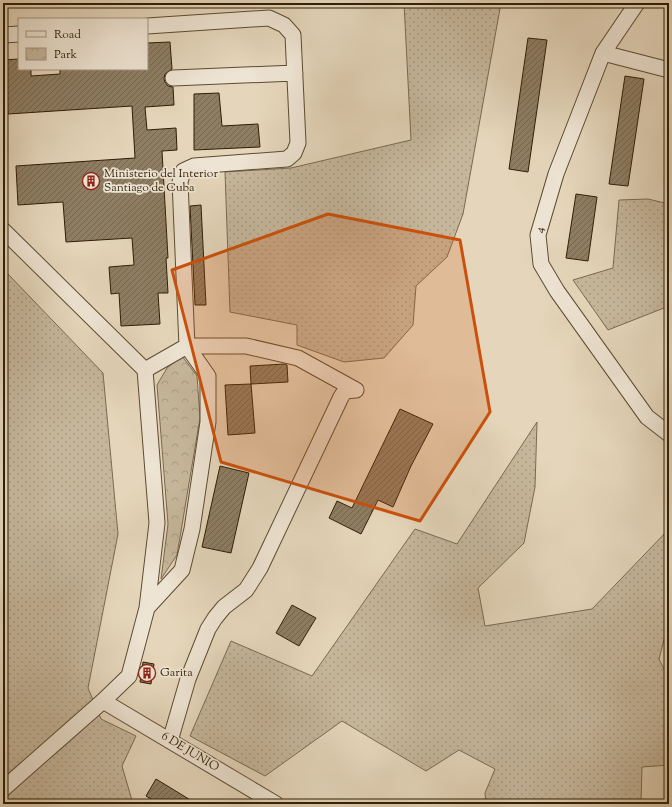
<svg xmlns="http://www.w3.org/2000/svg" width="672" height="807" viewBox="0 0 672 807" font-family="'Sorts Mill Goudy',serif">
<defs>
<pattern id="grass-dots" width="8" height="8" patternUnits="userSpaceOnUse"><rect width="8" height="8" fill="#c6b79c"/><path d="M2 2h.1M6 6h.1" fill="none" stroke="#aa9d85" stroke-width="1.8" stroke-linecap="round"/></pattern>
<pattern id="park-crowns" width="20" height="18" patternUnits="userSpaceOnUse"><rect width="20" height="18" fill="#c6b79c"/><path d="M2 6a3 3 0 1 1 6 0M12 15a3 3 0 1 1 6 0" fill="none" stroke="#aa9d85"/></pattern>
<pattern id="building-hatch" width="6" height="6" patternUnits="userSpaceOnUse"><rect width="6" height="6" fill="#8e7e64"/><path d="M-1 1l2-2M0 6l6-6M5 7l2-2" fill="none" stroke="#746750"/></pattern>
</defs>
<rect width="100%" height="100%" fill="#e5d6bb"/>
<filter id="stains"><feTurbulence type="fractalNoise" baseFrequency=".005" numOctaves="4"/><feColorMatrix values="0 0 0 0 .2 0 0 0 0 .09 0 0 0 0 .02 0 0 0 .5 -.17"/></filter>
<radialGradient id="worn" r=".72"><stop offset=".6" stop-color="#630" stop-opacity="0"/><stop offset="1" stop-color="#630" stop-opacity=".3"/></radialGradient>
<path fill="url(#grass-dots)" stroke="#7a6a50" d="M 404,3 L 501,3 L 463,214 L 447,257 L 416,286 L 413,325 L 384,358 L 344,362 L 297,345 L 297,325 L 230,312 L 225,172 L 291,168 L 411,140 Z
M 648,199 L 669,204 L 669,306 L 608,330 L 573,280 L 613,268 L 619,200 Z
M 3,270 L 7,273 L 103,373 L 118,534 L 88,688 L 101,719 L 136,736 L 122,766 L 133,804 L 3,804 Z
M 537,422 L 535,487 L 524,543 L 478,588 L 485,626 L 592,609 L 669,529 L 669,621 L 659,659 L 669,679 L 669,765 L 642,767 L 641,804 L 486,804 L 485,793 L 495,769 L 459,750 L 426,771 L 342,721 L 265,776 L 190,736 L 231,641 L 312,676 L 415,529 L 457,544 Z"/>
<path fill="url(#park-crowns)" stroke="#7a6a50" d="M 182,356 L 197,376 L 200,418 L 177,555 L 161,579 L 168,524 L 157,385 L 167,368 Z"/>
<path fill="url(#building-hatch)" stroke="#2f1e05" d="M 528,38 L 547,40 L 528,172 L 509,169 Z
M 170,42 L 172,69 L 165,74 L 164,79 L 165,82 L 168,86 L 173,87 L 174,105 L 145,107 L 147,130 L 176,128 L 177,150 L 162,151 L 168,258 L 166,258 L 168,293 L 158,293 L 160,324 L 121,326 L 119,293 L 111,294 L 109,267 L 134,265 L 132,238 L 66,242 L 63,202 L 18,205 L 16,166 L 135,158 L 132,106 L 8,114 L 7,102 L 3,103 L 3,60 L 19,59 L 19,69 L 31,69 L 31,76 L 60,74 L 60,69 L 147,69 L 147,43 Z
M 625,76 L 644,79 L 628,186 L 609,184 Z
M 219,93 L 222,126 L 258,124 L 260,147 L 194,150 L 194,94 Z
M 576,194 L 597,197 L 588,261 L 566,258 Z
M 201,205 L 206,305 L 195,305 L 190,206 Z
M 285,364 L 287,365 L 288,382 L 251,384 L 250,366 Z
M 251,384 L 255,433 L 228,435 L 225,385 Z
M 400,409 L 433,424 L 411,466 L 393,507 L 378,500 L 361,534 L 329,518 L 337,501 L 352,508 Z
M 220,466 L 249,473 L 231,553 L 202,547 Z
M 292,605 L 316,618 L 299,646 L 276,633 Z
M 143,662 L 154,664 L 151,684 L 140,682 Z
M 156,779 L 197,804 L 159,804 L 146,796 Z"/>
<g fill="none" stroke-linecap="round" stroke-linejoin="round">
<g stroke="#5c4c32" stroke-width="17">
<path id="minor" d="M 637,3 L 603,53 L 556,174 L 538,235 L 541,264 L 557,291 L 647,417 L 669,434
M 3,35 L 19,34
M 603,53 L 669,70
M 173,78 L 295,73
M 3,230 L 145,370 L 157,523 L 147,608 L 129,676 L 103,701 L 3,789
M 187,346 L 246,346 L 298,358 L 356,390
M 145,370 L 187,346 L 180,182 L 183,171 L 194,166 L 287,159 L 294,153 L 298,143 L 293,35 L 284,25 L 269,18 L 147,26
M 147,608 L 182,570 L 192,529 L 208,422 L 208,376 L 187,346
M 103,701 L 276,804
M 170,741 L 188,679 L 208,629 L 215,618 L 224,607 L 246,590 L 260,568 L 341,397 L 345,391 L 356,390"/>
</g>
<use href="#minor" stroke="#eee4d3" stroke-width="15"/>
</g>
<path fill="#cc500b" fill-opacity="0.2" stroke="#cc500b" stroke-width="3" stroke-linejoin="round" d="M 328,214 L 460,240 L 490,412 L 420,521 L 221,462 L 172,270 Z"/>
<defs>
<g id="building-ring" transform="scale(0.9)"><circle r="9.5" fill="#eee4d3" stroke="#8f2418" stroke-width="1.5"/><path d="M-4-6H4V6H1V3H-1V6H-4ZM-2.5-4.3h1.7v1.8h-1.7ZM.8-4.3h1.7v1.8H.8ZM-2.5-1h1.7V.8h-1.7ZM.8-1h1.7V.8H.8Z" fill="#8f2418"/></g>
</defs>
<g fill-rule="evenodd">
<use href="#building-ring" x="91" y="181"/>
<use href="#building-ring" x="147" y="673"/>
</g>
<g text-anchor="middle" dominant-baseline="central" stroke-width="3.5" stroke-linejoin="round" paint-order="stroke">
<g font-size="12" fill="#2f1e05" stroke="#eee4d3" text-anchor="start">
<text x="104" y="174">Ministerio del Interior<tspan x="104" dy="14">Santiago de Cuba</tspan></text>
<text x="160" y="673">Garita</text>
</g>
<g font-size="12" fill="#2f1e05" stroke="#eee4d3">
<text transform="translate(540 230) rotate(-78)">4</text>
<text transform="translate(190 752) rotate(31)">6 DE JUNIO</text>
</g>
</g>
<rect width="672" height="807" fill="none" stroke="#e5d6bb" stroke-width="16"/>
<rect x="4" y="4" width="664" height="799" fill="none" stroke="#2f1e05" stroke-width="2"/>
<rect x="8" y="8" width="656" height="791" fill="none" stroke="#2f1e05"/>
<rect x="18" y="18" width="130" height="52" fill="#eee4d3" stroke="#a29581"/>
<rect x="26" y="31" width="20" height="6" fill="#eee4d3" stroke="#a29581"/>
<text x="54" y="38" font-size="12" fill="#2f1e05">Road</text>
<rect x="26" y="48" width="20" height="12" fill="url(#park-crowns)" stroke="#a29581"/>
<text x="54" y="58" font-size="12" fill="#2f1e05">Park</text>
<rect width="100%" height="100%" filter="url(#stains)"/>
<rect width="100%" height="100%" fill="url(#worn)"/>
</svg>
